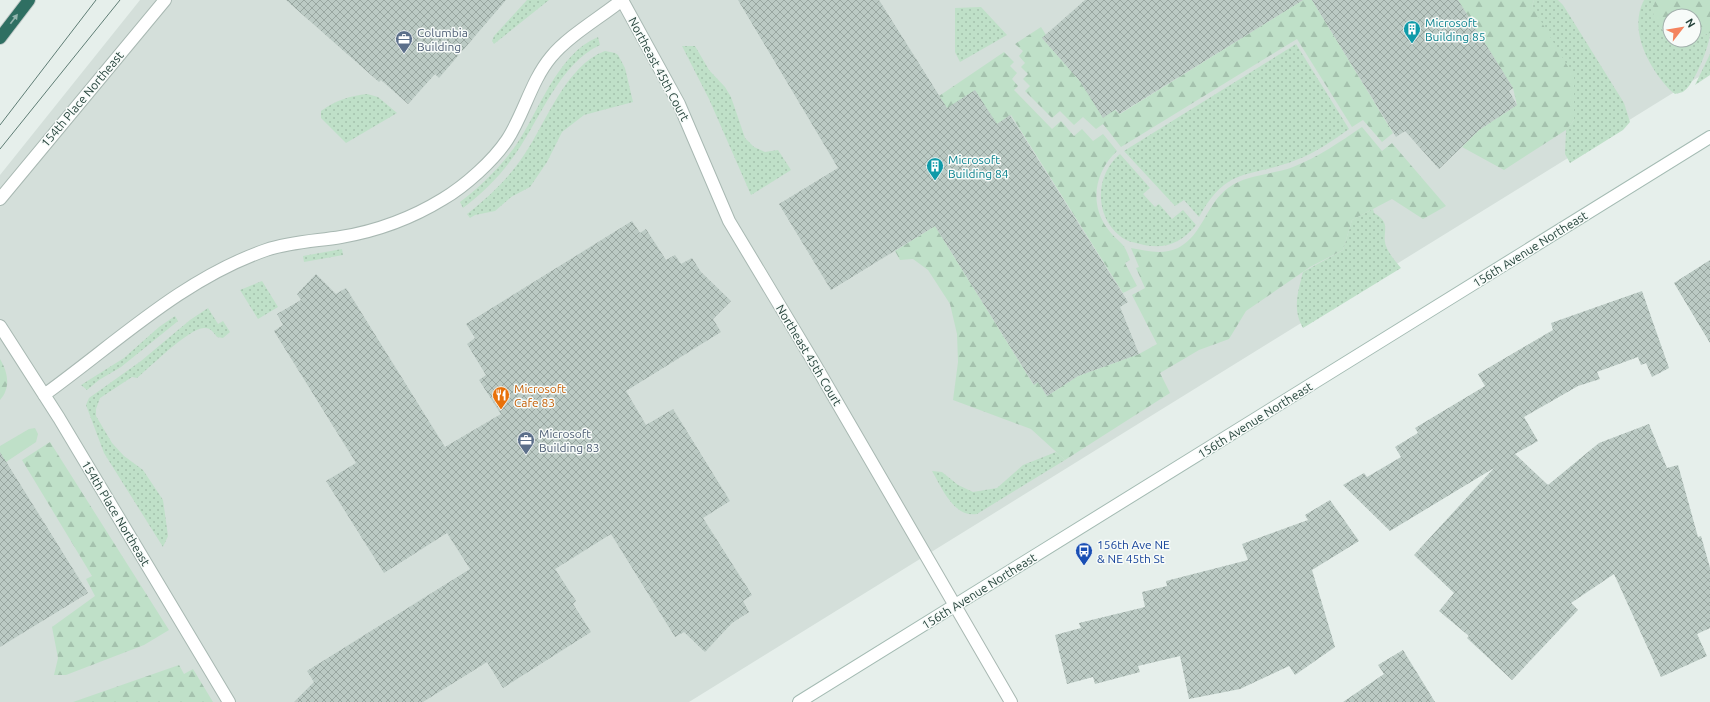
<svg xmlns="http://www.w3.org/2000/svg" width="1710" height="702" viewBox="0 0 1710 702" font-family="Ubuntu,sans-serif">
<defs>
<pattern id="grass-dots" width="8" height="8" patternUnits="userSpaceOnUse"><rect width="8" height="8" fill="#bfe0c8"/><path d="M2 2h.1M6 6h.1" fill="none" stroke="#a4c1ad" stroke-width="1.8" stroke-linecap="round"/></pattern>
<pattern id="forest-firs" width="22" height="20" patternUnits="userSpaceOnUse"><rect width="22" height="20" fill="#bfe0c8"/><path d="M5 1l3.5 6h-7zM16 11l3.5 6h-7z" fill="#a4c1ad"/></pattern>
<pattern id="building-cross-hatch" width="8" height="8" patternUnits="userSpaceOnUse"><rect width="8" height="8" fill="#bbcac4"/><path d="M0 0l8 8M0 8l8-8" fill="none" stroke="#98a6a0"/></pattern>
</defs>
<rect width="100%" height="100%" fill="#e6efeb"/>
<path fill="#d4dfda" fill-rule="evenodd" d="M 140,0 L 1710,0 L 1710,70 L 689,702 L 0,702 L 0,175 ZM 1670,16 L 1694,16 L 1694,40 L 1670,40 Z"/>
<path fill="url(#grass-dots)" d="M 527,0 L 549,0 L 494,44 L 492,41 L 494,36 Z
M 1534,0 L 1558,0 L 1563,5 L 1624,103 L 1630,122 L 1623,130 L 1570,163 L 1565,154 L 1566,130 L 1574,120 L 1532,6 Z
M 1644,0 L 1656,0 C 1649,15 1658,27 1670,36 L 1670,40 L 1694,40 L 1694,38 L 1710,33 C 1710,45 1694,85 1684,91 C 1682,93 1677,93 1675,94 L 1670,90 C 1649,68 1628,30 1644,0 Z
M 981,7 L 1007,35 L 960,62 L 955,52 L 955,8 Z
M 598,37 L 600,45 C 560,63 540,119 516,153 C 502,174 483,193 463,208 L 460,202 C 480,187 498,169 514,148 C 538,115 556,54 598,37 Z
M 1296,44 L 1349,129 C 1332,141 1315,153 1296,160 C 1248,179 1228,165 1199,217 L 1184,200 L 1175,206 L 1124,151 Z
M 682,46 L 695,46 L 709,70 L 725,87 L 731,97 L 745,138 L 754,147 L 765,152 L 778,150 L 791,170 L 751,195 L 709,99 Z
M 605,51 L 615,53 L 618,55 L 625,68 L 633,102 L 584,115 L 562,132 L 547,162 L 530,187 L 511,197 L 495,211 L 475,215 L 470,218 L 467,214 C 489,197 509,178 524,155 C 546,123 566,65 605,51 Z
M 1710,54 L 1710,75 L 1695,85 Z
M 367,94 L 378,97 L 397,113 L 346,143 L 321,118 L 321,111 C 336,100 350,96 367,94 Z
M 1120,154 L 1150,188 L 1143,194 L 1155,207 L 1159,204 L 1172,219 L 1183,210 L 1196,225 C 1181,244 1163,250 1140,244 C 1132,242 1126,241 1120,236 C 1094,215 1095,175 1120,154 Z
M 1373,209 L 1374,213 C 1393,224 1381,232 1386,246 C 1389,254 1395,261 1401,268 L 1303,328 C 1292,309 1298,292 1303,272 L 1343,250 L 1352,220 Z
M 342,249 L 343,255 L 304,262 L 303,256 Z
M 262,281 L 278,307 L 258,319 L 240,290 Z
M 208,308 L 218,324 L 223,321 L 230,332 L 223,338 L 217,337 C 214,333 211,328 205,328 C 191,326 149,368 137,378 L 132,377 L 100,398 L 96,409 L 96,416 L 112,443 L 124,456 L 143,470 L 163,500 L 168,536 L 163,547 L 104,453 L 86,405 L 89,398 L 141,361 L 190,320 Z
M 175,316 L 178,321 L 121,367 L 99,380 L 87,390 L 81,385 L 124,358 L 159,327 Z
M 1056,452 L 1065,460 L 977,514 C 954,518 942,488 932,471 L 942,472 L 958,485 L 973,492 L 997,488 L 1023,465 Z"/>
<path fill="url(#forest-firs)" d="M 1303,0 L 1312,0 L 1393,133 L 1382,142 L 1363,120 L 1352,127 L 1297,39 L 1121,147 L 1103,124 L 1096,129 L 1083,117 L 1074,125 L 1060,111 L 1052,118 L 1025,91 L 1030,86 L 1023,79 L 1028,74 L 1021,67 L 1025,63 L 1019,56 L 1023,51 L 1015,44 L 1041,27 L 1046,35 L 1042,38 L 1079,80 L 1120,114 Z
M 1458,0 L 1534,0 L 1532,6 L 1574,77 L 1574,120 L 1566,130 L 1504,170 L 1462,147 L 1479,130 L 1517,105 L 1513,88 Z
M 1656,0 L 1710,0 L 1710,33 L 1694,38 L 1694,16 L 1670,16 L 1670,36 C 1658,27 1648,15 1656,0 Z
M 1004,52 L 1014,62 L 1010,66 L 1017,73 L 1012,79 L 1018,86 L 1014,90 L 1052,129 L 1061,121 L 1074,136 L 1082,129 L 1093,141 L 1103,134 L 1117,151 C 1095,171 1089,203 1107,228 C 1111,234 1117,239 1122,244 C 1126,248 1128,255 1130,260 L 1125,263 L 1137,286 L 1123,293 L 1011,115 L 997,124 L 947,108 L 939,96 Z
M 1362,127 L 1382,151 L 1392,143 L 1446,206 L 1423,219 L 1392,199 L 1352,220 L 1343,250 L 1310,267 L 1246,311 L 1229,339 L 1199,350 L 1160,373 L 1170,393 L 1065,460 L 1031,429 L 953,400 L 958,362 L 957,334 L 950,304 L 928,270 L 913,259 L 900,260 L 895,251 L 935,226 L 1033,384 L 1038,382 L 1047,396 L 1078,376 L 1139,354 L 1157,344 L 1132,295 L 1145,288 L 1136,268 L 1139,267 L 1131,248 C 1146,251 1163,255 1178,248 C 1203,235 1206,204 1228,188 C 1247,174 1272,175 1293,167 C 1318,157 1340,142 1362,127 Z
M 0,359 C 8,372 11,388 0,400 Z
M 50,442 L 169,630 L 144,645 L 66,675 L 54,675 L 58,658 L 52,627 L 95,596 L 86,579 L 92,576 L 22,460 Z
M 179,665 L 184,674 L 193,669 L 213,702 L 73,702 Z"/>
<path fill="#bfe0c8" d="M 35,428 L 38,434 L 36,442 L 0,466 L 0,446 L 29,429 Z"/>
<path fill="url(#building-cross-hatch)" d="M 286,0 L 506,0 L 439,78 L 435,74 L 408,104 L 381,80 L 379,82 Z
M 738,0 L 879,0 L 947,108 L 975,90 L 997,124 L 1010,115 L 1128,302 L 1120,307 L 1139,354 L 1078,376 L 1047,396 L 1038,382 L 1034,385 L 935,226 L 831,290 L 779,204 L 838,168 Z
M 1085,0 L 1303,0 L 1119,114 L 1116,109 L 1103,118 L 1079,80 L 1042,38 Z
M 1312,0 L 1458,0 L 1513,88 L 1509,91 L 1517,105 L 1479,130 L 1439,169 L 1405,131 L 1396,137 Z
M 632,221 L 640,233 L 646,229 L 666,260 L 675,255 L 681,264 L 692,258 L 701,272 L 731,301 L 713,319 L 721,332 L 626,391 L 646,425 L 673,409 L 730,501 L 703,518 L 752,595 L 743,601 L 749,612 L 732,623 L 705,652 L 684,632 L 675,637 L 611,534 L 555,569 L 576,601 L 573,604 L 591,632 L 503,688 L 487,662 L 423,702 L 294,702 L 314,682 L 307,671 L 470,569 L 447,533 L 384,573 L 326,481 L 356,463 L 274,331 L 283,325 L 277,314 L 301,300 L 297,294 L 316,274 L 336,294 L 346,288 L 445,447 L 501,414 L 479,380 L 486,375 L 467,344 L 475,338 L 466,324 Z
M 1710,260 L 1710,343 L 1674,283 Z
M 1642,291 L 1669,368 L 1652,377 L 1646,363 L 1641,365 L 1638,357 L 1597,372 L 1600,379 L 1578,386 L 1524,417 L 1538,441 L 1515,454 L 1548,485 L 1599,443 L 1649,424 L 1667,468 L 1678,465 L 1698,537 L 1701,536 L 1710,568 L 1710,628 L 1697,634 L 1707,656 L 1661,677 L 1614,574 L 1571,603 L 1578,610 L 1512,680 L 1467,638 L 1469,636 L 1439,611 L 1454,593 L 1414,555 L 1494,468 L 1390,531 L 1343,485 L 1364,473 L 1367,477 L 1401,457 L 1395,447 L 1418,433 L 1415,428 L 1485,386 L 1478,374 L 1553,330 L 1551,323 Z
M 0,452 L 88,593 L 0,647 Z
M 1330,500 L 1359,541 L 1312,570 L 1335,647 L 1295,675 L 1289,666 L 1240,689 L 1189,699 L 1180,656 L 1138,666 L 1140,672 L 1095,684 L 1093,677 L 1067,684 L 1055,635 L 1081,628 L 1079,623 L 1145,607 L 1142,592 L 1167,586 L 1166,581 L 1248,560 L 1242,544 L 1308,520 L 1305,515 Z
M 1403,650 L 1435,702 L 1343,702 L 1384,674 L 1378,665 Z"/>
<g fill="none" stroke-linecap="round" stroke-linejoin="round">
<g stroke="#a8b8b2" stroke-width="14">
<path id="street" d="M 622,0 L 679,104 L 729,221 L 813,361 L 1011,702
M 0,199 L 165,0
M 0,326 L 59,418 L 229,702
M 44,395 C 115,344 182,279 266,250 C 290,242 316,241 341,237 C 377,231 412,218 443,199 C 465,186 493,161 507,140 C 524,114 531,81 551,57 C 568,36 601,17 622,0"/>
</g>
<g stroke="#a4bbb3" stroke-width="14">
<path id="secondary" d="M 799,702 L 1710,137"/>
</g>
<g stroke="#c2cac8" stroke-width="14">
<path id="highway" d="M 0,38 L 29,0"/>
</g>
<use href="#street" stroke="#fff" stroke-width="12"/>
<use href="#secondary" stroke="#fff" stroke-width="12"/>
<use href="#highway" stroke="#2f6f62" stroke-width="12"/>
<path stroke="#5f7d75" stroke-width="1" d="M 0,125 L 96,0
M 0,149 L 120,0"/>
</g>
<defs><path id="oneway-solid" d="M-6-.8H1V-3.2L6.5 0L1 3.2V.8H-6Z"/></defs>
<use fill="#93b5ae" href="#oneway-solid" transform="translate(14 19) rotate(-53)"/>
<defs>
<g id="building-pin" transform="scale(0.9)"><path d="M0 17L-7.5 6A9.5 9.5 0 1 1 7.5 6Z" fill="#0f9aa8" stroke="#f7fbf9"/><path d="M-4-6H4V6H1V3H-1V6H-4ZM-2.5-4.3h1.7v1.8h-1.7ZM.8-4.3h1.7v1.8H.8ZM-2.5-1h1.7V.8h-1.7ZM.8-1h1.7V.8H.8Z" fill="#fff"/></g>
<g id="office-pin" transform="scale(0.9)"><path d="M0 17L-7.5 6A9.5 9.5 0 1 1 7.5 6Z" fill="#5c6f8a" stroke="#f7fbf9"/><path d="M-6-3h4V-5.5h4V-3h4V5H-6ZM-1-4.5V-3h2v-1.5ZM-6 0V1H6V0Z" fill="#fff"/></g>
<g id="restaurant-pin" transform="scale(0.9)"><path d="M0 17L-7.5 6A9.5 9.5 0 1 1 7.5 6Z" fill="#e8710a" stroke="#f7fbf9"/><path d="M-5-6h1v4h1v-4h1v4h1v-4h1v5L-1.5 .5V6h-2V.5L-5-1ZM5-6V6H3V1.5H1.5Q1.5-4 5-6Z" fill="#fff"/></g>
<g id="bus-pin" transform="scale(0.9)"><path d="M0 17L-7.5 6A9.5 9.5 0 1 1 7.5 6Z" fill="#1a4fb4" stroke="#f7fbf9"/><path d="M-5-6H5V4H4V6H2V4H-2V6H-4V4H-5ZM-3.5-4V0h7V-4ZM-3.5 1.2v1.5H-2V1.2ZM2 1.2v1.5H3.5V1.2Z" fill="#fff"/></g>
</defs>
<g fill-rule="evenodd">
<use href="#building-pin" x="1412" y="29"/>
<use href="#office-pin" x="404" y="39"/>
<use href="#building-pin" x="935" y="166"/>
<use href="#restaurant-pin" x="501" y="395"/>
<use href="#office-pin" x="526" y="440"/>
<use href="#bus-pin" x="1084" y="551"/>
</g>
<g text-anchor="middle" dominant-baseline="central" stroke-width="3" stroke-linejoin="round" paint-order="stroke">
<g font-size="12" fill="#0d838f" stroke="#f7fbf9" text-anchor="start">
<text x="1425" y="22">Microsoft<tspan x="1425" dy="14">Building 85</tspan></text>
<text x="948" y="159">Microsoft<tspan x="948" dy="14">Building 84</tspan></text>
</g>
<g font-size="12" fill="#4e5e75" stroke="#f7fbf9" text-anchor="start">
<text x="417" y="32">Columbia<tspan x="417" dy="14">Building</tspan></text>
<text x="539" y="433">Microsoft<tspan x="539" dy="14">Building 83</tspan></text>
</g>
<g font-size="12" fill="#24423a" stroke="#f7fbf9">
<text transform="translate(659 69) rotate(62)">Northeast 45th Court</text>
<text transform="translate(82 99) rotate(-50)">154th Place Northeast</text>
<text transform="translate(1530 249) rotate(-32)">156th Avenue Northeast</text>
<text transform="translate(809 355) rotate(59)">Northeast 45th Court</text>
<text transform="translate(1255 420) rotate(-32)">156th Avenue Northeast</text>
<text transform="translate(116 513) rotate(59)">154th Place Northeast</text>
<text transform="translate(979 591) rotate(-32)">156th Avenue Northeast</text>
</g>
<g font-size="12" fill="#c56008" stroke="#f7fbf9" text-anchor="start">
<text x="514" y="388">Microsoft<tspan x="514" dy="14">Cafe 83</tspan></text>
</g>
<g font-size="12" fill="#164399" stroke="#f7fbf9" text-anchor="start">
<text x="1097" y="544">156th Ave NE<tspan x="1097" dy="14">&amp; NE 45th St</tspan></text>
</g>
</g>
<g transform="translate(1682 28) rotate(59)"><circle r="19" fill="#f7fbf9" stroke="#a3b1ad"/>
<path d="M0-3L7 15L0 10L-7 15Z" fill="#f4845f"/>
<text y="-6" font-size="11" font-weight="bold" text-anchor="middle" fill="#24423a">N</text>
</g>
</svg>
